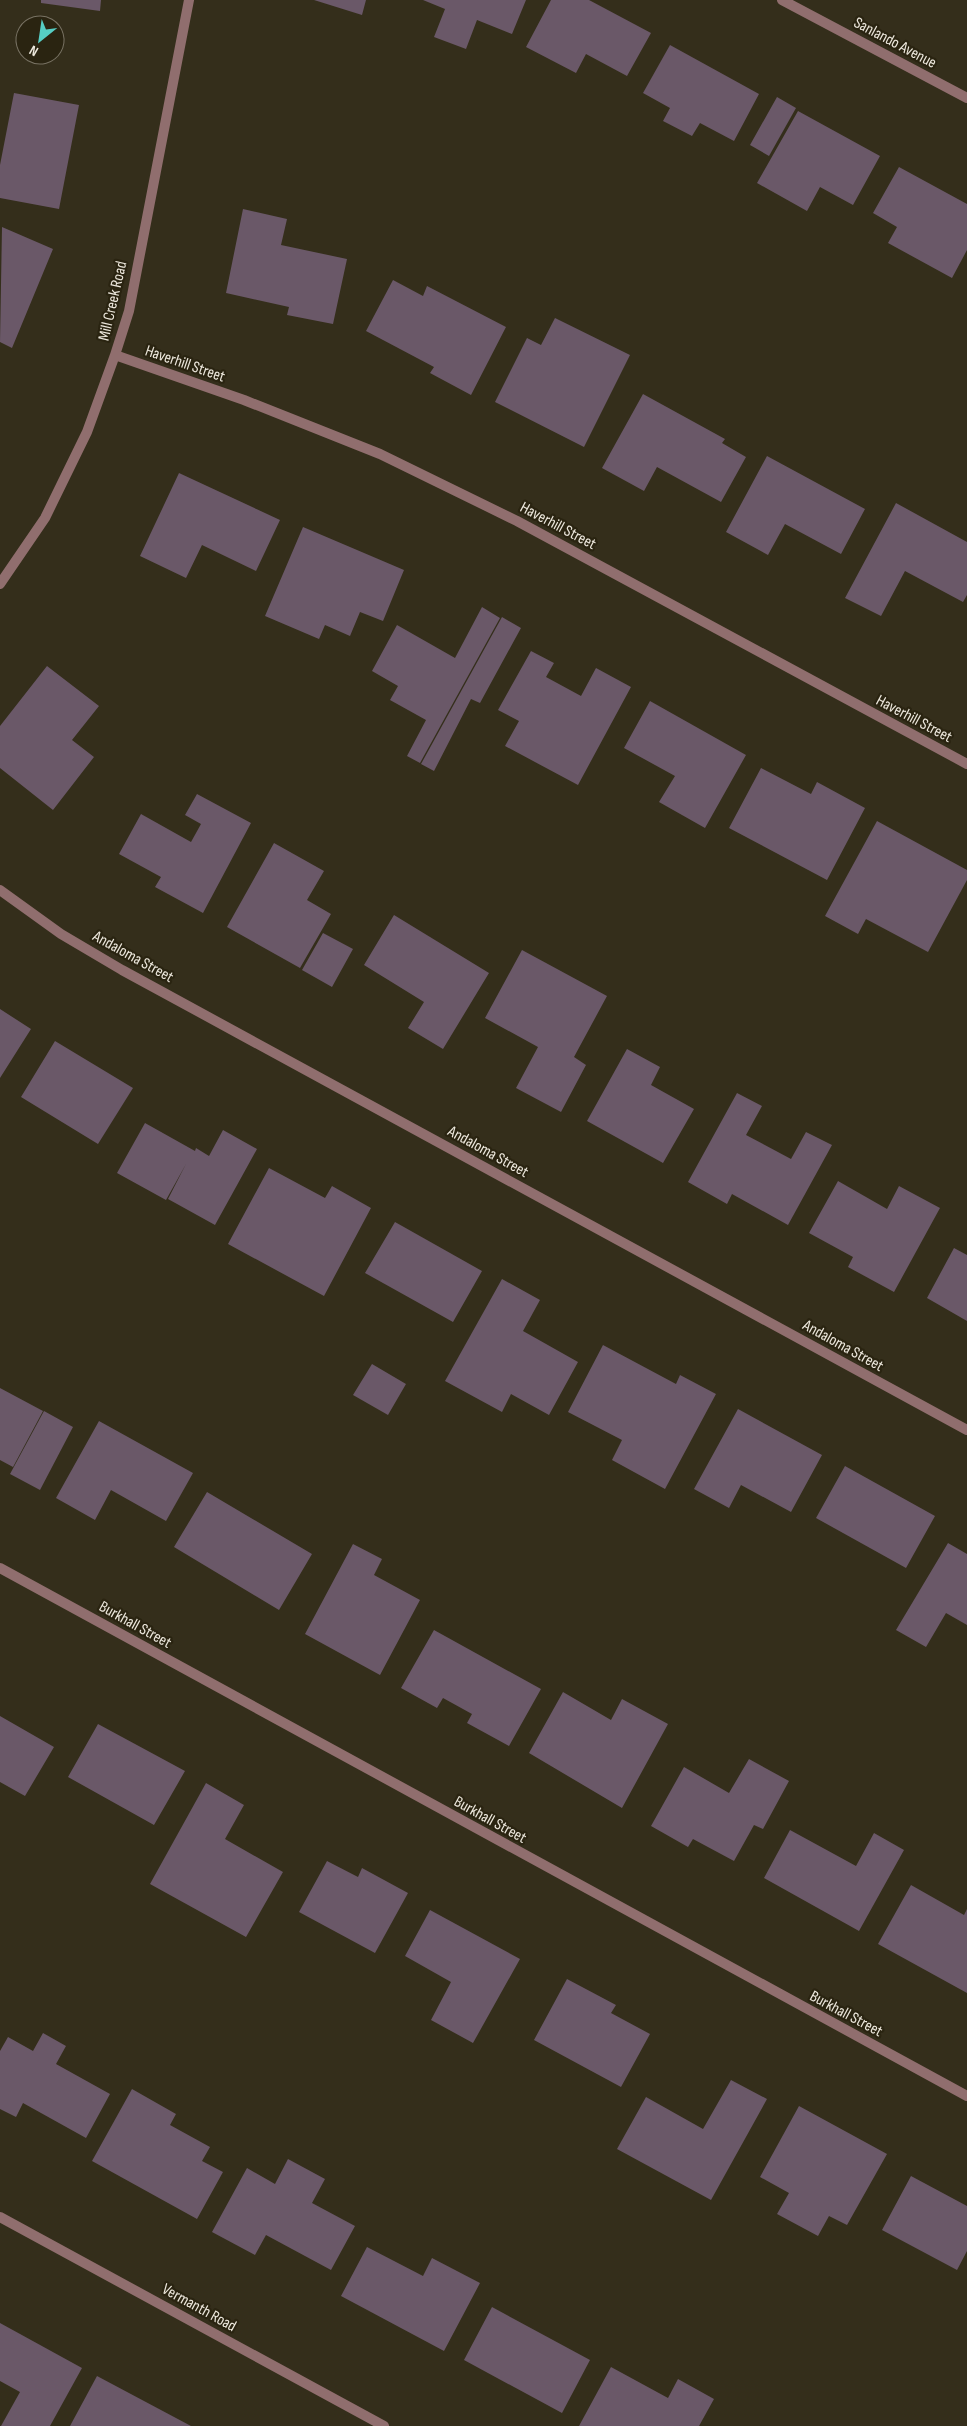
<svg xmlns="http://www.w3.org/2000/svg" width="967" height="2426" viewBox="0 0 967 2426" font-family="'Sofia Sans Condensed',sans-serif">
<rect width="100%" height="100%" fill="#342e1b"/>
<path fill="#6a5868" d="M 41,0 L 101,0 L 100,11 L 41,3 Z
M 314,0 L 366,0 L 362,15 Z
M 423,0 L 526,0 L 512,34 L 477,20 L 466,49 L 434,37 L 445,9 Z
M 551,0 L 589,0 L 651,33 L 627,76 L 586,54 L 576,73 L 526,47 Z
M 670,45 L 759,94 L 734,141 L 700,123 L 692,136 L 663,121 L 670,108 L 643,93 Z
M 14,93 L 79,105 L 59,209 L 0,198 L 0,165 Z
M 777,97 L 796,108 L 769,156 L 750,145 Z
M 798,111 L 880,156 L 853,205 L 820,187 L 807,211 L 757,183 Z
M 899,167 L 967,204 L 967,250 L 952,278 L 888,243 L 897,227 L 873,213 Z
M 243,209 L 287,219 L 281,245 L 347,259 L 333,324 L 287,315 L 289,307 L 226,293 Z
M 2,227 L 53,249 L 12,348 L 0,342 Z
M 393,280 L 423,296 L 427,286 L 506,327 L 471,395 L 430,373 L 434,367 L 366,331 Z
M 555,318 L 630,355 L 584,447 L 495,402 L 527,338 L 541,345 Z
M 643,394 L 725,439 L 722,443 L 746,457 L 721,502 L 657,467 L 644,491 L 602,468 Z
M 767,456 L 865,509 L 841,554 L 785,524 L 768,555 L 726,532 Z
M 179,473 L 280,520 L 256,571 L 202,545 L 186,578 L 140,556 Z
M 896,503 L 967,542 L 967,595 L 963,602 L 905,571 L 881,616 L 845,598 Z
M 303,527 L 404,570 L 383,621 L 360,612 L 350,636 L 325,625 L 319,639 L 265,616 Z
M 482,607 L 500,618 L 420,763 L 407,756 L 426,720 L 390,700 L 398,686 L 372,671 L 397,625 L 455,658 Z
M 502,617 L 521,628 L 480,703 L 471,699 L 434,771 L 421,764 Z
M 531,651 L 554,663 L 546,677 L 581,696 L 596,668 L 631,687 L 578,785 L 505,746 L 519,721 L 498,710 Z
M 47,666 L 99,706 L 72,740 L 94,757 L 53,810 L 0,768 L 0,726 Z
M 650,701 L 746,755 L 705,828 L 659,802 L 675,776 L 624,748 Z
M 761,768 L 811,794 L 817,782 L 865,808 L 827,880 L 729,828 Z
M 197,794 L 251,823 L 203,913 L 155,887 L 161,877 L 119,854 L 141,814 L 191,842 L 201,824 L 185,815 Z
M 877,821 L 967,870 L 967,880 L 928,952 L 866,919 L 858,934 L 825,916 Z
M 274,843 L 324,871 L 307,900 L 331,914 L 300,968 L 227,927 Z
M 394,915 L 489,973 L 443,1049 L 408,1028 L 424,1002 L 364,965 Z
M 323,933 L 353,949 L 332,987 L 302,970 Z
M 522,950 L 607,996 L 574,1057 L 586,1065 L 561,1112 L 516,1088 L 538,1047 L 485,1018 Z
M 0,1009 L 31,1029 L 0,1078 Z
M 55,1041 L 133,1088 L 98,1144 L 21,1097 Z
M 627,1049 L 660,1067 L 651,1085 L 694,1109 L 663,1163 L 587,1121 Z
M 737,1093 L 762,1106 L 746,1135 L 791,1159 L 806,1132 L 832,1145 L 788,1225 L 732,1194 L 727,1204 L 688,1182 Z
M 145,1123 L 195,1151 L 196,1148 L 209,1156 L 223,1130 L 257,1149 L 215,1225 L 168,1199 L 186,1164 L 166,1200 L 117,1173 Z
M 269,1168 L 325,1198 L 332,1186 L 371,1208 L 324,1296 L 228,1244 Z
M 838,1181 L 887,1209 L 899,1186 L 940,1208 L 894,1292 L 848,1267 L 853,1257 L 809,1233 Z
M 395,1222 L 482,1271 L 453,1322 L 365,1273 Z
M 954,1248 L 967,1255 L 967,1321 L 927,1298 Z
M 502,1279 L 540,1300 L 523,1331 L 578,1362 L 549,1415 L 511,1394 L 502,1412 L 445,1381 Z
M 603,1345 L 676,1384 L 680,1375 L 716,1394 L 665,1489 L 612,1460 L 622,1440 L 568,1412 Z
M 372,1364 L 406,1384 L 388,1415 L 353,1395 Z
M 0,1388 L 43,1411 L 13,1467 L 0,1460 Z
M 738,1409 L 822,1455 L 791,1512 L 741,1485 L 729,1508 L 694,1489 Z
M 44,1411 L 73,1427 L 40,1490 L 10,1474 Z
M 99,1421 L 193,1473 L 166,1521 L 111,1490 L 95,1520 L 56,1498 Z
M 845,1466 L 935,1516 L 906,1568 L 816,1518 Z
M 207,1492 L 312,1554 L 279,1610 L 174,1547 Z
M 948,1543 L 967,1554 L 967,1625 L 946,1613 L 926,1647 L 896,1630 Z
M 353,1544 L 382,1559 L 374,1575 L 420,1600 L 380,1675 L 305,1634 Z
M 434,1630 L 541,1689 L 509,1746 L 467,1723 L 472,1714 L 443,1698 L 437,1708 L 401,1688 Z
M 563,1692 L 611,1720 L 622,1699 L 668,1724 L 622,1808 L 529,1753 Z
M 0,1716 L 54,1747 L 25,1796 L 0,1782 Z
M 98,1724 L 185,1771 L 154,1825 L 68,1777 Z
M 749,1759 L 789,1781 L 763,1829 L 754,1825 L 734,1861 L 693,1839 L 688,1847 L 651,1826 L 684,1767 L 729,1793 Z
M 206,1783 L 244,1805 L 225,1839 L 283,1872 L 246,1937 L 150,1884 Z
M 790,1830 L 856,1866 L 874,1833 L 904,1850 L 859,1931 L 764,1878 Z
M 327,1861 L 358,1877 L 362,1868 L 408,1893 L 375,1953 L 299,1912 Z
M 911,1885 L 964,1915 L 967,1909 L 967,1993 L 878,1944 Z
M 430,1910 L 520,1959 L 473,2043 L 431,2020 L 451,1982 L 405,1956 Z
M 567,1979 L 616,2005 L 611,2013 L 650,2034 L 621,2087 L 534,2040 Z
M 43,2033 L 66,2046 L 56,2064 L 110,2094 L 86,2138 L 23,2103 L 16,2117 L 0,2109 L 0,2051 L 8,2037 L 33,2051 Z
M 731,2080 L 767,2099 L 711,2200 L 617,2149 L 646,2097 L 703,2129 Z
M 132,2089 L 176,2114 L 170,2125 L 210,2147 L 202,2161 L 223,2172 L 197,2219 L 92,2161 Z
M 799,2106 L 887,2154 L 847,2225 L 829,2216 L 818,2236 L 777,2214 L 789,2193 L 760,2177 Z
M 288,2159 L 325,2179 L 312,2203 L 355,2226 L 331,2270 L 266,2235 L 255,2255 L 212,2232 L 247,2168 L 275,2184 Z
M 911,2176 L 967,2206 L 967,2251 L 957,2270 L 882,2230 Z
M 367,2247 L 423,2276 L 432,2258 L 480,2283 L 444,2351 L 341,2296 Z
M 492,2307 L 590,2360 L 562,2413 L 464,2360 Z
M 0,2323 L 82,2368 L 50,2426 L 1,2426 L 20,2392 L 0,2381 Z
M 611,2367 L 668,2398 L 678,2379 L 714,2399 L 699,2426 L 579,2426 Z
M 97,2376 L 191,2426 L 70,2426 Z"/>
<g fill="none" stroke-linecap="round" stroke-linejoin="round">
<path stroke="#906e6e" stroke-width="10" d="M 782,0 L 967,98
M 115,355 L 244,400 L 380,454 L 517,521 L 967,764
M 0,584 L 45,518 L 87,432 L 115,355 L 129,311 L 189,0
M 0,890 L 61,934 L 122,970 L 967,1430
M 0,1568 L 967,2096
M 0,2217 L 384,2426"/>
</g>
<g text-anchor="middle" dominant-baseline="central" stroke-width="4.5" stroke-linejoin="round" paint-order="stroke">
<g font-size="16" fill="#ede8dd" stroke="#2a2411">
<text transform="translate(895 43) rotate(28)">Sanlando Avenue</text>
<text transform="translate(113 301) rotate(-77)">Mill Creek Road</text>
<text transform="translate(185 364) rotate(19)">Haverhill Street</text>
<text transform="translate(558 526) rotate(28)">Haverhill Street</text>
<text transform="translate(914 719) rotate(28)">Haverhill Street</text>
<text transform="translate(133 957) rotate(29)">Andaloma Street</text>
<text transform="translate(488 1152) rotate(29)">Andaloma Street</text>
<text transform="translate(843 1346) rotate(29)">Andaloma Street</text>
<text transform="translate(135 1625) rotate(29)">Burkhall Street</text>
<text transform="translate(490 1820) rotate(29)">Burkhall Street</text>
<text transform="translate(846 2014) rotate(28)">Burkhall Street</text>
<text transform="translate(199 2308) rotate(29)">Vermanth Road</text>
</g>
</g>
<g transform="translate(40 40) rotate(210)"><circle r="24" fill="#2a2411" stroke="#787263"/>
<path d="M0-4L9 19L0 12L-9 19Z" fill="#56cec4"/>
<text y="-8" font-size="14" font-weight="bold" text-anchor="middle" fill="#ede8dd">N</text>
</g>
</svg>
